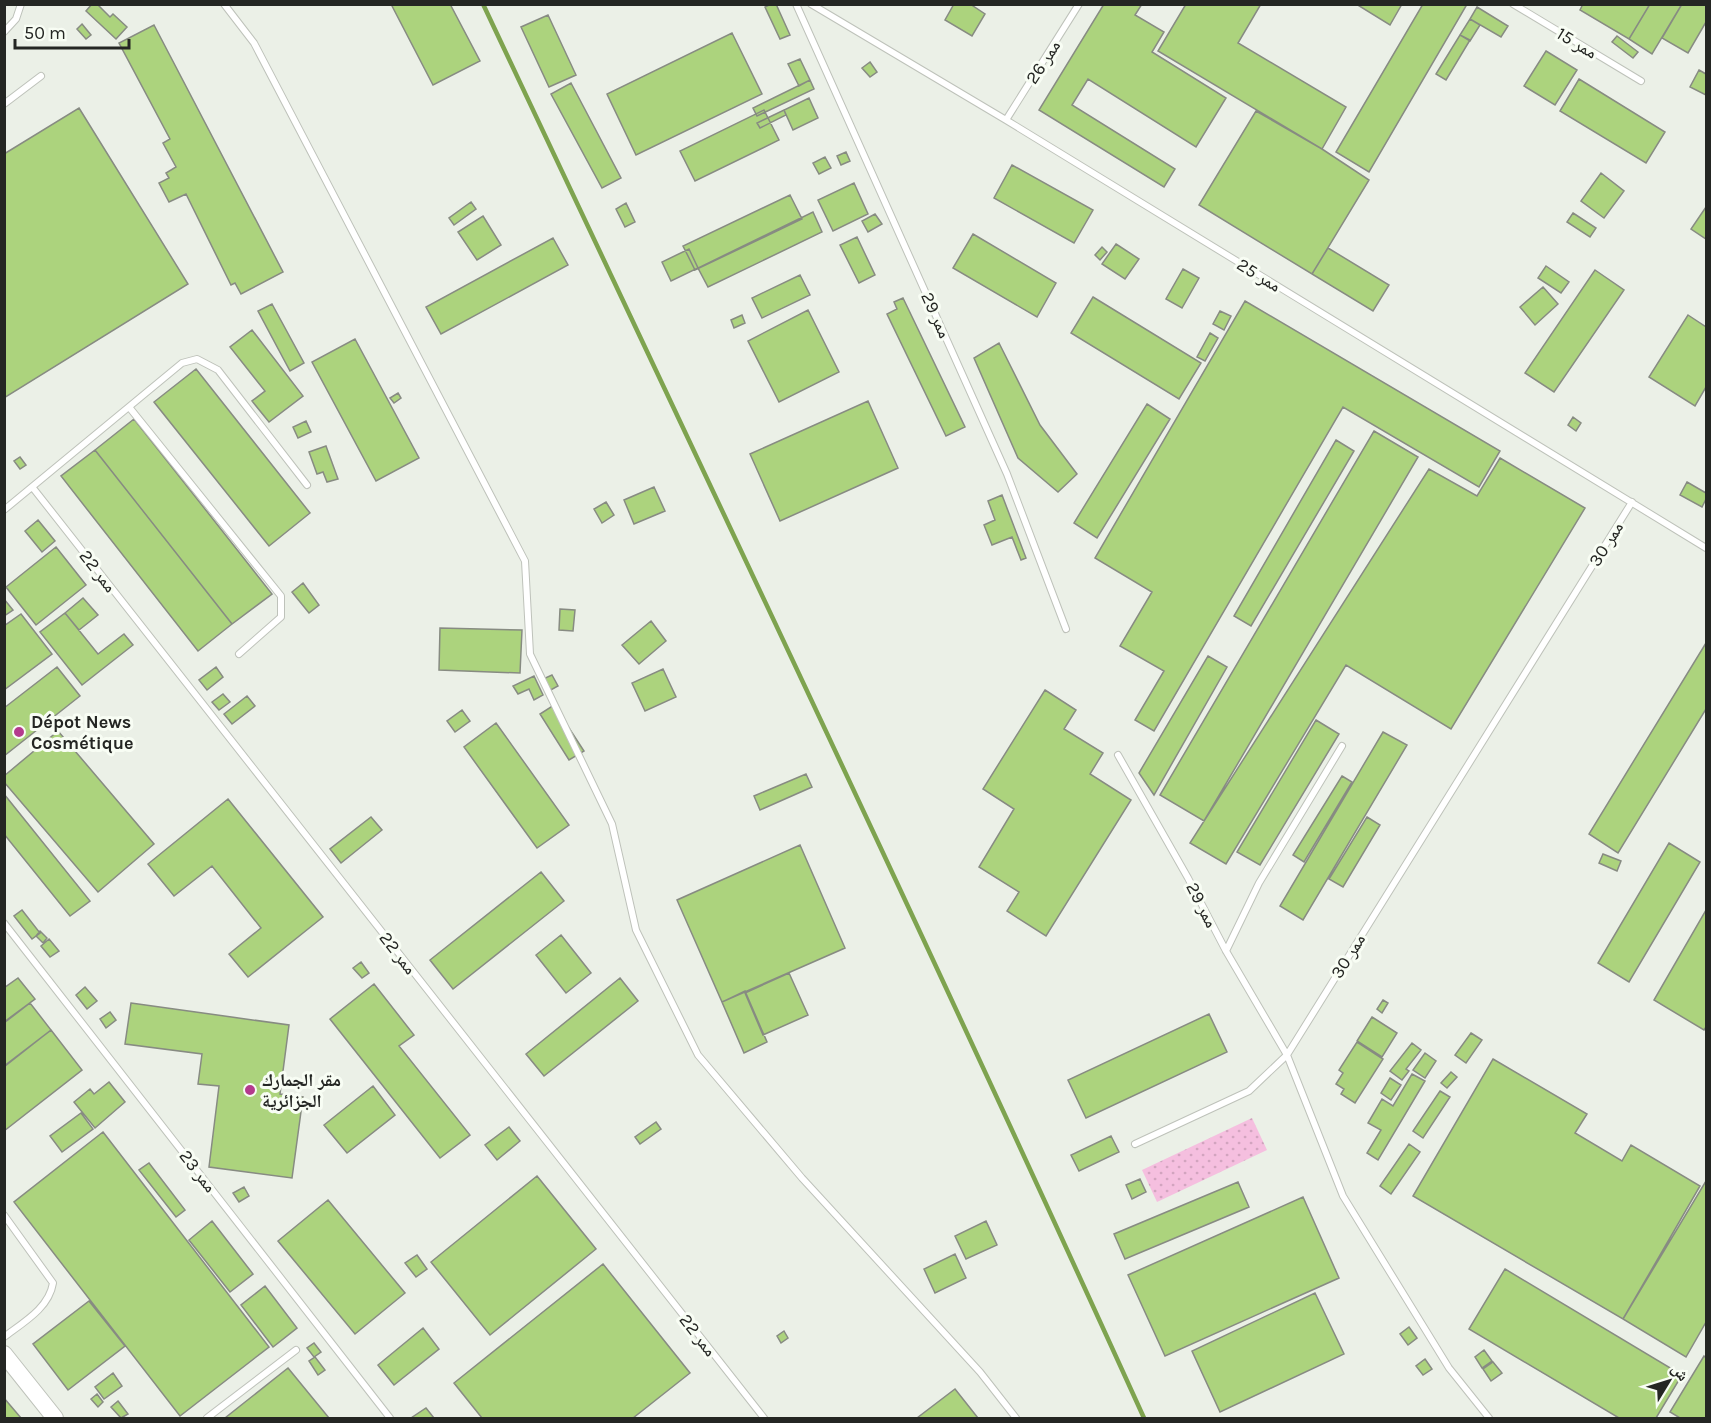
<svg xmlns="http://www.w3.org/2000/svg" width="1711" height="1423" viewBox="0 0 1711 1423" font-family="Karla,'Noto Naskh Arabic',sans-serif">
<defs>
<pattern id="park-dots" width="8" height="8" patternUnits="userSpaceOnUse" patternTransform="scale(1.5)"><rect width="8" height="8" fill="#f5bfdf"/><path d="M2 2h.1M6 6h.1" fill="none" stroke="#d2a4bf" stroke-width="1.8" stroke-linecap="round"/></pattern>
</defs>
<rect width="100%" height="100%" fill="#ebf0e7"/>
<path fill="url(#park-dots)" d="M 1252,1118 L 1267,1150 L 1157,1202 L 1142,1170 Z"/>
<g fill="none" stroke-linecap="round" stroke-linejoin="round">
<path stroke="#7ea34f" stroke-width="4.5" d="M 483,4 C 705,475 929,945 1144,1418"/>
</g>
<path fill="#acd37d" stroke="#878b82" stroke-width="1.5" d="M 92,4 L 97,4 L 110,17 L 113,14 L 127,27 L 116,39 L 86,11 Z
M 391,4 L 450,4 L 480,61 L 433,85 Z
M 771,4 L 776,4 L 790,35 L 780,39 L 765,7 Z
M 954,4 L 970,4 L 985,14 L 972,36 L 945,20 Z
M 1104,4 L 1142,4 L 1135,15 L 1164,32 L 1152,52 L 1226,98 L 1196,147 L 1088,79 L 1072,105 L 1175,169 L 1164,187 L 1039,110 Z
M 1186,4 L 1261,4 L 1238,43 L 1346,107 L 1322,149 L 1158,51 Z
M 1356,4 L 1402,4 L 1390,25 Z
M 1423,4 L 1463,4 L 1466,6 L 1369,172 L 1336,152 Z
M 1583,4 L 1650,4 L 1629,39 L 1580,10 Z
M 1650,4 L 1682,4 L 1652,54 L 1629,39 Z
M 1682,4 L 1706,4 L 1706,22 L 1688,53 L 1662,38 Z
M 1477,7 L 1508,26 L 1501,37 L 1470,19 Z
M 548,15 L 576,75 L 549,87 L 521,27 Z
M 1470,19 L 1480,25 L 1470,41 L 1460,35 Z
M 82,24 L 91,35 L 86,39 L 77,29 Z
M 154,25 L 283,272 L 241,294 L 235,283 L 231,285 L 186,194 L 169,202 L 159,183 L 169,178 L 166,173 L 176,167 L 163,143 L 170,139 L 119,43 Z
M 732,33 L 762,94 L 636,155 L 607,94 Z
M 1460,35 L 1470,40 L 1446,80 L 1436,74 Z
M 1617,36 L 1638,52 L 1633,58 L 1612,42 Z
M 1546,51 L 1577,70 L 1555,105 L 1524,86 Z
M 800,59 L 810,80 L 799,86 L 788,64 Z
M 870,62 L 877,72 L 870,77 L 862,68 Z
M 1699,70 L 1706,74 L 1706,95 L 1690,87 Z
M 1579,79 L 1665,132 L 1646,163 L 1560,111 Z
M 810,80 L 814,89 L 757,116 L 753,108 Z
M 571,83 L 621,178 L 602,188 L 551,94 Z
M 809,98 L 818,118 L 793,130 L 784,110 Z
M 79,108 L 188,284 L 4,398 L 4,154 Z
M 764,110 L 779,140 L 695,181 L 680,151 Z
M 784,110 L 786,115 L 760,128 L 757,123 Z
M 1256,111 L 1322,149 L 1369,180 L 1312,274 L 1199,205 Z
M 846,152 L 850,161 L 841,165 L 837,156 Z
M 825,157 L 831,168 L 819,174 L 813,163 Z
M 1012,165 L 1093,210 L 1074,243 L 994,198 Z
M 1601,173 L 1624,191 L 1604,218 L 1581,201 Z
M 854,183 L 868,214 L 833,231 L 818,200 Z
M 790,195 L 802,219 L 695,270 L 683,246 Z
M 471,202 L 476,209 L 454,225 L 449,218 Z
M 626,203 L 635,222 L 625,227 L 616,209 Z
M 1706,207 L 1706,239 L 1691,229 Z
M 813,212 L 822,232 L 708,287 L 698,268 Z
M 1573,213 L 1596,228 L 1590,237 L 1567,222 Z
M 875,214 L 882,224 L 868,232 L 862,221 Z
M 483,216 L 501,245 L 477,260 L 458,232 Z
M 973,234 L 1056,283 L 1037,317 L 953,268 Z
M 857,237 L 875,275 L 859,283 L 840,245 Z
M 553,238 L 568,265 L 441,334 L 426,307 Z
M 1116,244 L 1139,259 L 1125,279 L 1102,264 Z
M 1102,247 L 1107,252 L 1100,260 L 1095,255 Z
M 1328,248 L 1389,285 L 1373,311 L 1312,274 Z
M 689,249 L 698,268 L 671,281 L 662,262 Z
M 1546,266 L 1569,282 L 1561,293 L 1538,278 Z
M 1183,269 L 1199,278 L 1182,308 L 1166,299 Z
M 1595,270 L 1624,290 L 1554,392 L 1525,373 Z
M 800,275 L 810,295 L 762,318 L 752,298 Z
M 1543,287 L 1558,304 L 1535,325 L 1520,307 Z
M 1093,297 L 1201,363 L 1179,399 L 1071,333 Z
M 903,298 L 965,427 L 946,436 L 887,314 L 897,309 L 894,302 Z
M 1245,301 L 1500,451 L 1479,487 L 1343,407 L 1154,731 L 1135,720 L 1164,671 L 1120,646 L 1152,592 L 1095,558 Z
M 272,304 L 304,363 L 290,371 L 258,311 Z
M 808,310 L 839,372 L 779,402 L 748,341 Z
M 1220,311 L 1231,316 L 1224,330 L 1213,324 Z
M 742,315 L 745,323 L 734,328 L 731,320 Z
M 1688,315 L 1706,327 L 1706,387 L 1695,406 L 1649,377 Z
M 252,330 L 303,396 L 269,422 L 252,401 L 265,391 L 230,347 Z
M 1210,333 L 1218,338 L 1205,361 L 1197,357 Z
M 355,339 L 419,458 L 376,481 L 312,362 Z
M 999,343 L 1040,425 L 1077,474 L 1058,492 L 1018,458 L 974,358 Z
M 196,369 L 310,513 L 269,546 L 154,402 Z
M 398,393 L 401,398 L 394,403 L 390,398 Z
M 868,401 L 898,468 L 780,521 L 750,454 Z
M 1147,404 L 1170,419 L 1097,538 L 1074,523 Z
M 1573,417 L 1581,423 L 1576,431 L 1568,425 Z
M 134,419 L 272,594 L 232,624 L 95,450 Z
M 306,421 L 311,432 L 298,438 L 293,427 Z
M 1374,431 L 1418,457 L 1204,821 L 1160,795 Z
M 1336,440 L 1354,451 L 1251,626 L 1234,616 Z
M 326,446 L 338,479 L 327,482 L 323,472 L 317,474 L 309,452 Z
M 95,450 L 232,624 L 198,651 L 61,476 Z
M 20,457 L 26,465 L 20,469 L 14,461 Z
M 1500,458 L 1585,508 L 1451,729 L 1346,665 L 1226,864 L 1190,843 L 1429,469 L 1477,496 Z
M 1687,482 L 1706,493 L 1706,499 L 1702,507 L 1680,495 Z
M 654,487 L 665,511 L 634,524 L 624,500 Z
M 1002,495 L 1026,558 L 1021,560 L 1012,537 L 992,545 L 984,525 L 995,520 L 988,501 Z
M 606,502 L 614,515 L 602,523 L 594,509 Z
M 38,520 L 55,541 L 42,552 L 25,531 Z
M 56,547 L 86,585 L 36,625 L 6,587 Z
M 303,583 L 319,605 L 309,613 L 292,592 Z
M 83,598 L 98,615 L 79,630 L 65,613 Z
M 4,599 L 13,610 L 4,616 Z
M 560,609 L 575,610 L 573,631 L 559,630 Z
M 65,613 L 98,654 L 124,634 L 133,645 L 82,685 L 40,632 Z
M 21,614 L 52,654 L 4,690 L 4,626 Z
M 651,621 L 666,641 L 639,664 L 622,645 Z
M 440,628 L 522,630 L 520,673 L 439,670 Z
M 1706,643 L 1706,709 L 1618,853 L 1589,834 Z
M 1208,656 L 1227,667 L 1154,795 L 1139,773 Z
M 57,667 L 80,696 L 4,756 L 4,708 Z
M 216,667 L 223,677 L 207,690 L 199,680 Z
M 663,669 L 676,697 L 645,711 L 632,683 Z
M 552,675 L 558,686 L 549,691 L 543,679 Z
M 534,676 L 543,695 L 534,700 L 529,689 L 518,694 L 513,686 Z
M 1045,690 L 1076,710 L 1064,729 L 1103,753 L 1090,774 L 1131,800 L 1046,936 L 1007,911 L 1019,892 L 979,867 L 1014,809 L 983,789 Z
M 223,694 L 230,702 L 219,710 L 212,702 Z
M 247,696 L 255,706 L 232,724 L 224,714 Z
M 554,705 L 584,751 L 569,760 L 540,714 Z
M 462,710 L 470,721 L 455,732 L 447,721 Z
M 1316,720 L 1339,734 L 1260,865 L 1237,852 Z
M 496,723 L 569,825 L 537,848 L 464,747 Z
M 58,731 L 154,844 L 98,892 L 4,782 L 4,776 Z
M 1383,732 L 1407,745 L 1303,920 L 1280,906 Z
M 806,774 L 812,787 L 760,810 L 754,796 Z
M 1342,776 L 1352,782 L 1304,862 L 1293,855 Z
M 4,794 L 90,901 L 70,916 L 4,834 Z
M 228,799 L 323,917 L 248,977 L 229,954 L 261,928 L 212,866 L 174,896 L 148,864 Z
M 371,817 L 382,830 L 341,863 L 330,849 Z
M 1367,817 L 1380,825 L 1343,887 L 1329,879 Z
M 1669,843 L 1700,862 L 1629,982 L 1598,963 Z
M 800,845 L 845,948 L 722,1002 L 677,900 Z
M 1603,854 L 1621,861 L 1617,871 L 1599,863 Z
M 541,872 L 564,901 L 453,989 L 430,960 Z
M 22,910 L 40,933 L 32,939 L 14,916 Z
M 1706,910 L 1706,1027 L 1704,1030 L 1654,1000 Z
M 40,931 L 47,938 L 43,943 L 36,936 Z
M 561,935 L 591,973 L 566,993 L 536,955 Z
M 49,939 L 59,951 L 50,957 L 41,946 Z
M 361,962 L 369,973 L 362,978 L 353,968 Z
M 789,973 L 808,1015 L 763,1035 L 745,993 Z
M 18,978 L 35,999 L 4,1022 L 4,988 Z
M 620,978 L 638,1001 L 544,1076 L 526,1054 Z
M 374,984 L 414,1035 L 399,1046 L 470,1135 L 440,1158 L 330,1019 Z
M 85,987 L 97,1001 L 87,1009 L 76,995 Z
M 745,991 L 767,1042 L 744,1053 L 722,1002 Z
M 1383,1000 L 1388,1003 L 1382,1013 L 1377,1009 Z
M 30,1003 L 51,1030 L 4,1066 L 4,1023 Z
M 131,1003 L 289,1025 L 280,1094 L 303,1097 L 292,1178 L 209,1167 L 219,1086 L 198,1084 L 202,1054 L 125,1044 Z
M 110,1012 L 116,1020 L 106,1028 L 100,1019 Z
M 1209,1014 L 1227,1052 L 1086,1118 L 1068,1080 Z
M 1372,1017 L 1397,1033 L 1382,1057 L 1357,1041 Z
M 51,1030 L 82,1070 L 4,1131 L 4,1067 Z
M 1471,1033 L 1482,1040 L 1466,1063 L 1455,1055 Z
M 1357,1042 L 1383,1059 L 1355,1103 L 1341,1094 L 1344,1089 L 1336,1084 L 1343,1073 L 1339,1070 Z
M 1412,1043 L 1421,1050 L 1406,1069 L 1409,1071 L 1402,1080 L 1390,1071 Z
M 1425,1053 L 1436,1061 L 1425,1078 L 1413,1070 Z
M 1493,1059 L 1587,1114 L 1575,1133 L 1622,1161 L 1631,1145 L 1700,1186 L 1623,1319 L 1413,1196 Z
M 1451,1072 L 1457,1077 L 1447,1088 L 1441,1083 Z
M 1412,1074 L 1425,1081 L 1378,1160 L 1367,1153 L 1381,1130 L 1368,1123 L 1382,1099 L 1393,1106 Z
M 1390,1078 L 1401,1085 L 1391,1100 L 1381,1093 Z
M 109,1082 L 125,1102 L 95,1128 L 74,1102 L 90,1089 L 94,1094 Z
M 373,1086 L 395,1115 L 347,1153 L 324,1125 Z
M 1440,1091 L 1450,1097 L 1423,1138 L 1413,1131 Z
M 81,1113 L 93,1129 L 62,1152 L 50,1136 Z
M 656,1122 L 661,1129 L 640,1144 L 635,1137 Z
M 509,1127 L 520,1141 L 497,1160 L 485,1145 Z
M 103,1132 L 269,1347 L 180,1416 L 14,1202 Z
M 1111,1136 L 1119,1152 L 1079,1171 L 1071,1155 Z
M 1409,1144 L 1420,1152 L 1391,1194 L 1380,1186 Z
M 149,1163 L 185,1210 L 176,1217 L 139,1170 Z
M 537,1176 L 596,1249 L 490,1335 L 431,1262 Z
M 1140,1179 L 1146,1192 L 1132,1199 L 1126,1185 Z
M 1706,1181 L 1706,1322 L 1686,1357 L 1623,1319 Z
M 1238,1182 L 1249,1207 L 1125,1259 L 1114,1234 Z
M 244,1187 L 249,1196 L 239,1202 L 233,1193 Z
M 1303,1197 L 1339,1278 L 1165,1356 L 1128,1275 Z
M 328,1200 L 405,1293 L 355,1334 L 278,1241 Z
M 212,1221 L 253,1274 L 230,1292 L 189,1240 Z
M 986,1221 L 997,1245 L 966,1259 L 955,1236 Z
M 955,1254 L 966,1278 L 935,1293 L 924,1269 Z
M 417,1255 L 427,1269 L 416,1277 L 405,1263 Z
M 603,1264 L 690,1373 L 633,1418 L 482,1418 L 454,1383 Z
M 1505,1269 L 1682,1375 L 1656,1418 L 1619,1418 L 1469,1329 Z
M 265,1286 L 297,1328 L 273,1347 L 241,1305 Z
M 1315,1293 L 1344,1354 L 1220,1412 L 1192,1351 Z
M 89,1301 L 125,1346 L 68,1390 L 33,1344 Z
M 1409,1327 L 1417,1338 L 1408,1345 L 1400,1334 Z
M 423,1328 L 439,1349 L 394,1385 L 378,1365 Z
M 784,1331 L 788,1338 L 781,1343 L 777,1336 Z
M 314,1343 L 321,1352 L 314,1357 L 307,1348 Z
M 1484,1350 L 1492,1361 L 1482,1368 L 1475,1357 Z
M 1704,1356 L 1706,1358 L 1706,1418 L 1680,1418 L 1670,1412 Z
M 315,1357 L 325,1370 L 318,1375 L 309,1361 Z
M 1425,1359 L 1432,1369 L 1423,1375 L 1416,1366 Z
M 1493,1362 L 1502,1373 L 1491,1381 L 1483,1369 Z
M 288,1368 L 329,1418 L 225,1418 Z
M 113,1373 L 122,1386 L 104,1399 L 95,1387 Z
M 955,1389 L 978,1418 L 917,1418 Z
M 97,1394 L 103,1402 L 98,1407 L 91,1399 Z
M 4,1398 L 21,1418 L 4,1418 Z
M 118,1401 L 128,1414 L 121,1418 L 111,1407 Z
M 426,1408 L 434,1418 L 411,1418 Z"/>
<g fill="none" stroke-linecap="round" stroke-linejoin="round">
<g stroke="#bec2ba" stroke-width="8">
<path id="service" d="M 224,4 L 254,43 L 525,561 L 530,654 L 612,824 L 636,930 L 698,1055 L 802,1178 L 980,1372 L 1016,1418
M 796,4 L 1007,474 L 1066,629
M 811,4 L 1006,120 L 1706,548
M 1513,4 L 1641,81
M 4,32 L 16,19 L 21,4
M 4,104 L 41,76
M 1006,120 L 1079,4
M 129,407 L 281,596 L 281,617 L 239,654
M 33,488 L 764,1418
M 4,510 L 182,363 L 197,359 L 218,370 L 307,485
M 1118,755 L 1188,878 L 1226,951 L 1287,1055 L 1249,1091 L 1135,1144
M 4,923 L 390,1418
M 1226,951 L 1259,883 L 1342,746
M 4,1215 L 53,1283 C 49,1308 24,1322 4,1337
M 207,1418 L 296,1350
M 1489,1418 L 1449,1368 L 1343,1196 L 1287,1055 L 1632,502"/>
</g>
<g stroke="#bec2ba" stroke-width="18">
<path id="secondary" d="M 4,1354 L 55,1418"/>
</g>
<use href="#service" stroke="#fff" stroke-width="6"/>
<use href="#secondary" stroke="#fff" stroke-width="16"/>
</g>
<g fill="#b43a8d" stroke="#f8fdf4" stroke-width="2">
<circle cx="19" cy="732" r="6"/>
<circle cx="250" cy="1090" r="6"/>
</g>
<g text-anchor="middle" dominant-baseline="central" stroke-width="6" stroke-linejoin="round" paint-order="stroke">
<g font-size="18" fill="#242623" stroke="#f8fdf4">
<text transform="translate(1577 43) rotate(31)">ممر 15</text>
<text transform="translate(1043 62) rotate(-57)">ممر 26</text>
<text transform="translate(1259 275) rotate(31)">ممر 25</text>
<text transform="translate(936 315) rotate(66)">ممر 29</text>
<text transform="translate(1606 544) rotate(-58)">ممر 30</text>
<text transform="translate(98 571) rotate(52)">ممر 22</text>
<text transform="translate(1202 905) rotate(63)">ممر 29</text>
<text transform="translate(398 953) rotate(52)">ممر 22</text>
<text transform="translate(1348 956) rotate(-58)">ممر 30</text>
<text transform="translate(198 1171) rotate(52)">ممر 23</text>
<text transform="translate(698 1335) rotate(52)">ممر 22</text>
</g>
<g font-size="18" font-weight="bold" fill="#242623" stroke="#f8fdf4" text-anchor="start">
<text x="31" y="722">Dépot News<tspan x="31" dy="21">Cosmétique</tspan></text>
<text x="262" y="1080">مقر الجمارك<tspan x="262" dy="21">الجزائرية</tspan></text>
</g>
</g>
<rect width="1711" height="1423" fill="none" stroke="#242623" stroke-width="12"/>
<g transform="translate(1669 1381) rotate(52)" stroke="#f8fdf4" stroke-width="4.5" paint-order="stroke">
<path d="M0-4.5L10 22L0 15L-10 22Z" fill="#242623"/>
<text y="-9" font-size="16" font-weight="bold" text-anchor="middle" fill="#242623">ش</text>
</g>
<path d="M15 39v9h114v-9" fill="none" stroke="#242623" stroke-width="3"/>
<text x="24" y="39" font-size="18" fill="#242623" stroke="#f8fdf4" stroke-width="4.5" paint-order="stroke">50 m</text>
</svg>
